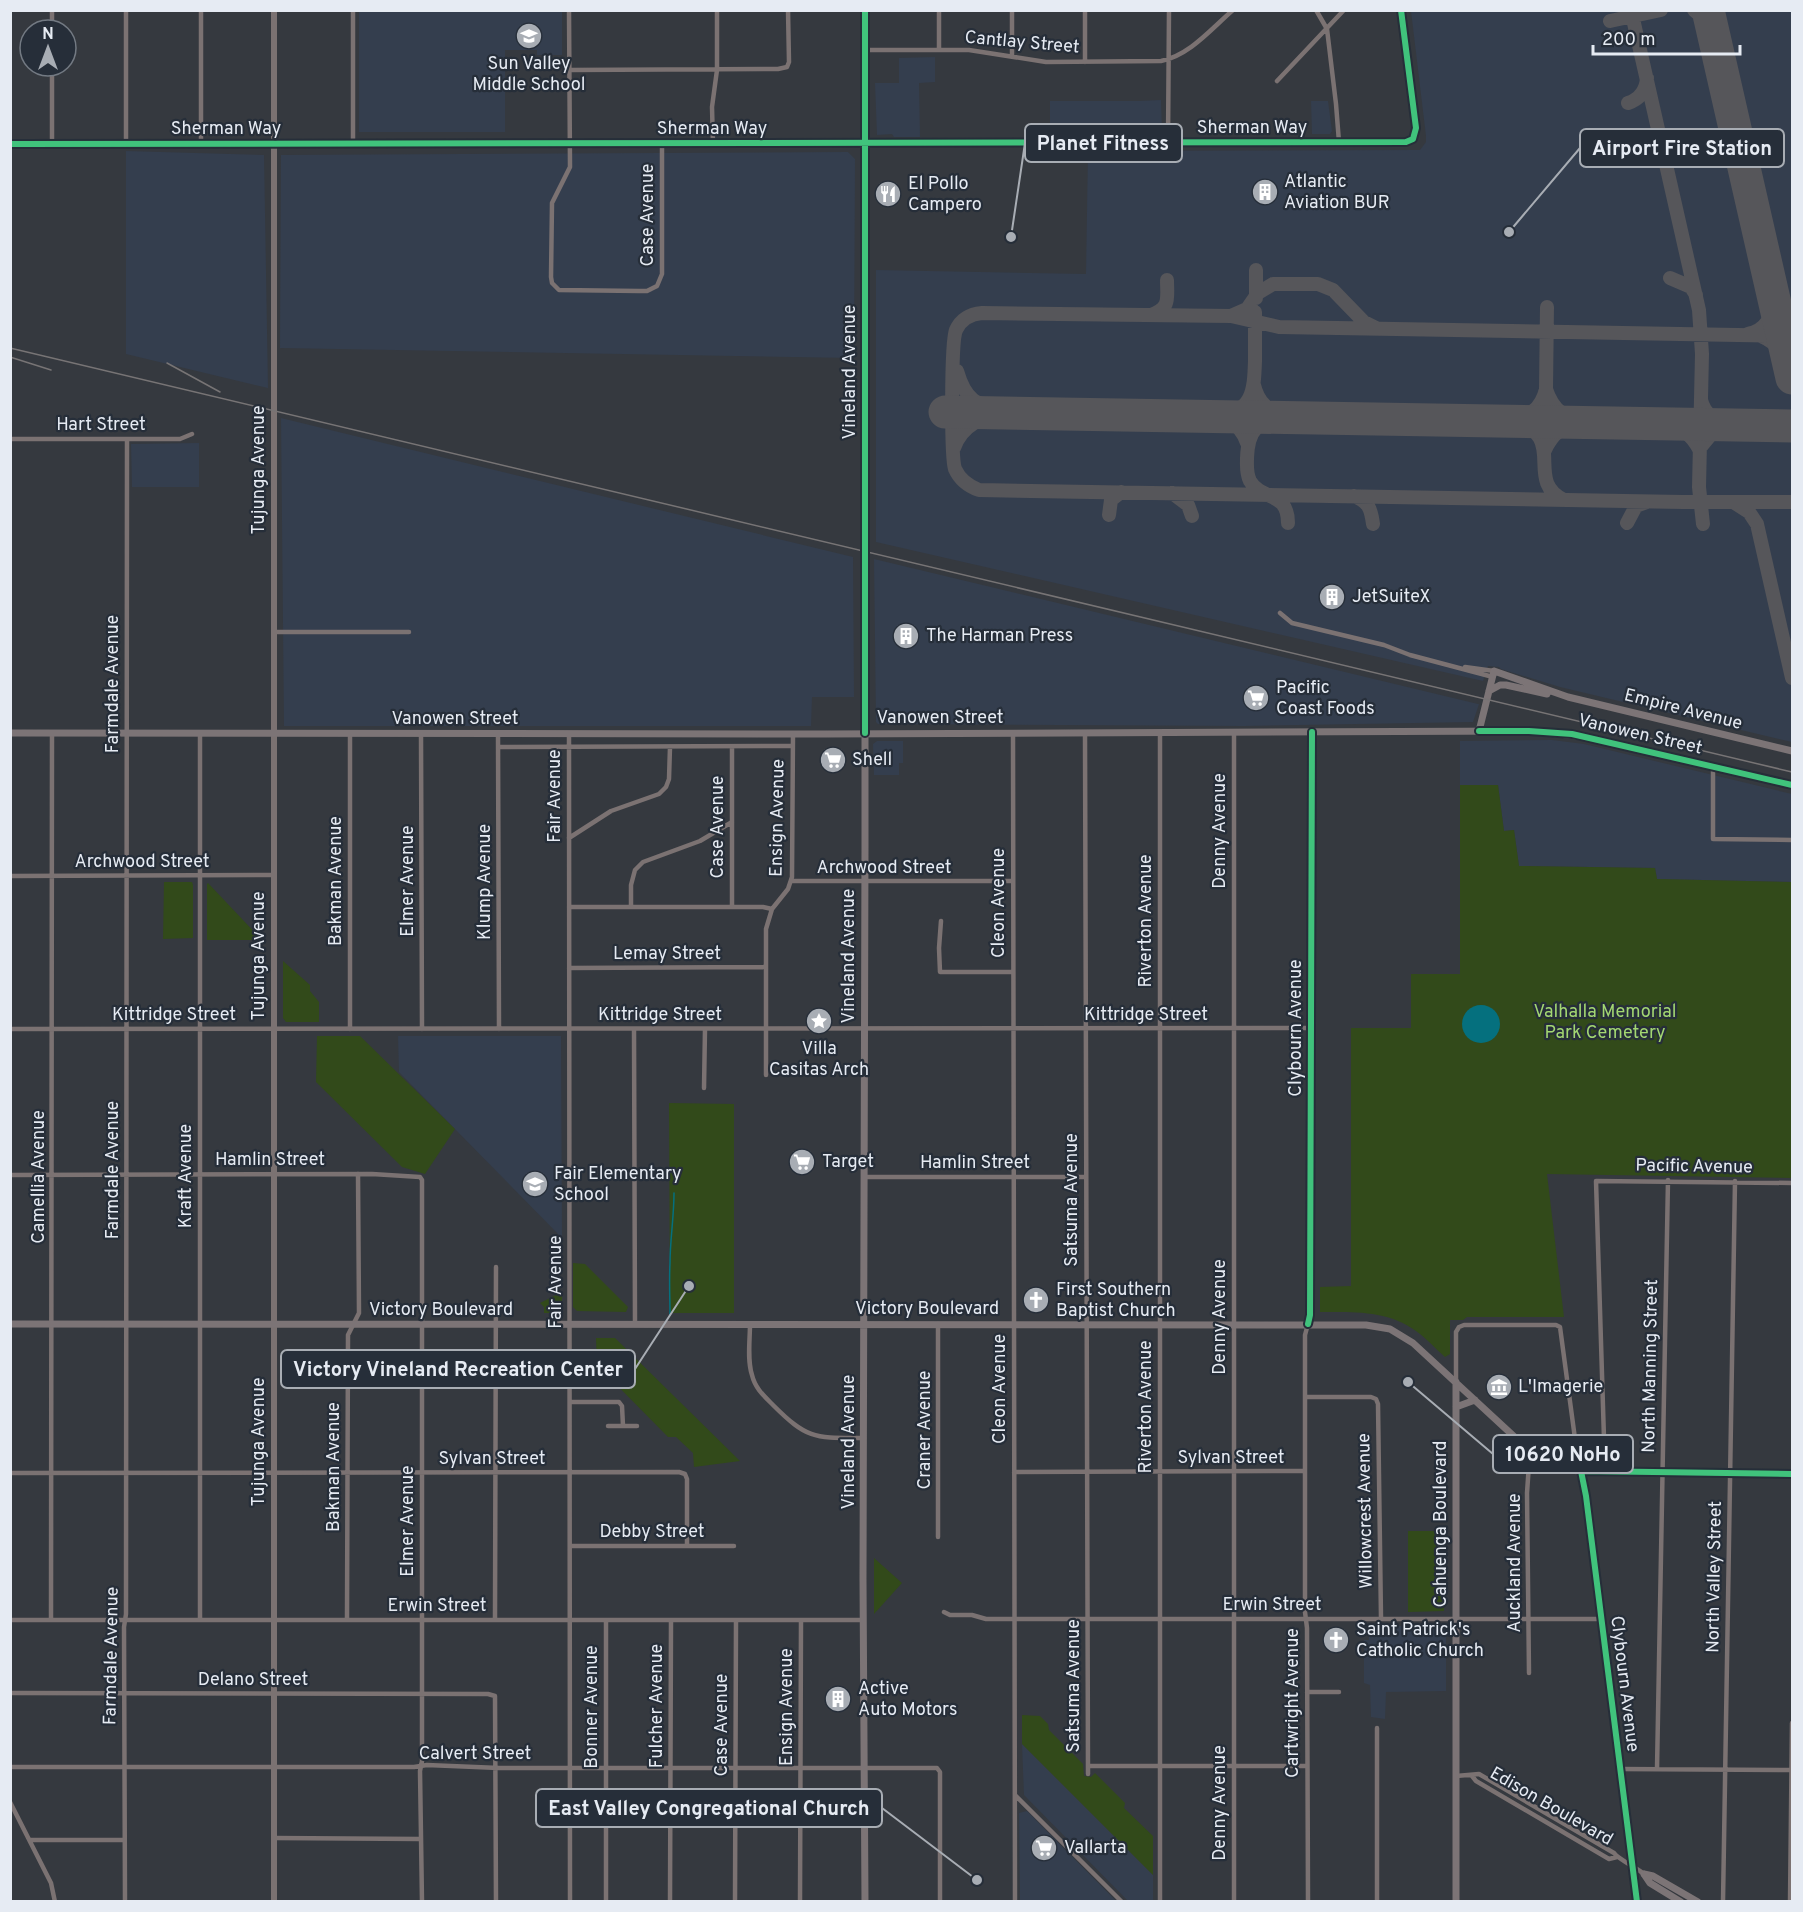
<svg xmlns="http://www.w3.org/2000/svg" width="1803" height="1912" viewBox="0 0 1803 1912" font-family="Overpass,sans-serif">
<rect width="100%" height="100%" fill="#35393f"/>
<path fill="#343e4e" d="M 359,11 L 562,11 L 562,55 L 537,55 L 537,50 L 505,50 L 505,132 L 359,132 Z
M 1411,11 L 1792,11 L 1792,742 L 1560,687 L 1501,669 L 1499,667 L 1488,666 L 1483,681 L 876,542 L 876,270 L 1086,274 L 1088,151 L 1420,150 L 1426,142 L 1426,136 Z
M 935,57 L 935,82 L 919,83 L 920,137 L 894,137 L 892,134 L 877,135 L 875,83 L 899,83 L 899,58 Z
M 1161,100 L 1162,131 L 1050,132 L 1050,101 L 1139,101 Z
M 1311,101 L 1328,101 L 1332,131 L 1330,134 L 1312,134 Z
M 126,151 L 264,155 L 268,388 L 126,354 Z
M 848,152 L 855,159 L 854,358 L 280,348 L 281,155 Z
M 281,418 L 853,557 L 854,697 L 812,697 L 811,726 L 284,726 Z
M 199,443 L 199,487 L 132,487 L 131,444 Z
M 874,559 L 1478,704 L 1479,704 L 1473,722 L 1244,726 L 878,724 L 876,722 Z
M 1552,740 L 1584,744 L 1792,794 L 1792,882 L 1657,879 L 1655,868 L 1519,866 L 1514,830 L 1504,831 L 1498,785 L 1460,785 L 1460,741 Z
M 877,741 L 903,741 L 903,763 L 899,763 L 899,775 L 874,775 L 873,744 Z
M 398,1036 L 561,1036 L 562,1238 L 399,1072 Z
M 1369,1626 L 1442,1626 L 1446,1630 L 1446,1691 L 1386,1692 L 1385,1719 L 1371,1717 L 1370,1685 L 1364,1683 L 1364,1640 L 1369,1640 Z
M 1022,1744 L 1153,1875 L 1153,1901 L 1128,1901 L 1024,1795 Z
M 1027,1811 L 1116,1901 L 1020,1901 L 1019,1813 Z"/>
<path fill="#324a1a" d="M 1460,785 L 1498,785 L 1504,831 L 1514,830 L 1519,866 L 1655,868 L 1657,879 L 1792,882 L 1792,1178 L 1547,1174 L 1564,1317 L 1467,1317 L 1463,1320 L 1450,1320 L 1450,1354 L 1445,1357 C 1435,1348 1426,1338 1416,1331 C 1388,1310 1353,1312 1320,1312 L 1320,1287 L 1351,1286 L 1351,1028 L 1411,1028 L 1411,974 L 1460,974 Z
M 164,882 L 192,882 L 193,885 L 193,938 L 163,939 Z
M 208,883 L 262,940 L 207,940 L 207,884 Z
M 283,961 L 310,985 L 310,991 L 319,1002 L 319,1022 L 286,1022 L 283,1018 Z
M 317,1036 L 360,1036 L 455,1129 L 425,1174 L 402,1167 L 316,1082 Z
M 669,1103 L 734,1104 L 734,1313 L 670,1313 Z
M 573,1263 L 585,1264 L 628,1307 L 626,1312 L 577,1311 L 573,1307 Z
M 562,1292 L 562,1310 L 559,1313 L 544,1313 L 544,1307 L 540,1303 Z
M 596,1338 L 615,1338 L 740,1461 L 694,1467 L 693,1453 L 676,1437 L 668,1437 L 597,1365 Z
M 1408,1531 L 1445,1531 L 1444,1611 L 1408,1612 Z
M 874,1558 L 902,1583 L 874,1614 Z
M 1022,1715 L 1040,1716 L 1048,1724 L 1049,1730 L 1083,1764 L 1084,1776 L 1091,1777 L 1095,1773 L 1125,1803 L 1124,1808 L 1153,1836 L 1153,1875 L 1022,1744 Z"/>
<path fill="#05707e" d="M1462 1024a19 19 0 1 1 38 0a19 19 0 1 1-38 0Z"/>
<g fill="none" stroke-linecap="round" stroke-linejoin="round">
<path stroke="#05707e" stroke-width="1.5" d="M 670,1315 C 670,1298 669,1281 670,1263 C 670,1240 674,1217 674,1193"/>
<path stroke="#56565a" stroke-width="14" d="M 1631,10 L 1699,310 L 1702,354 L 1699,487 L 1703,524
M 1694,10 L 1706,20 L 1713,32
M 1610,21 L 1661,10
M 1713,32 L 1716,10
M 1628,103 C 1640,99 1646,91 1647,78
M 1256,270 L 1256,298
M 1670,278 L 1691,287 L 1696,295
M 1774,296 L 1783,315 L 1792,325
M 1151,315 C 1171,308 1167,298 1167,280
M 1231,316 L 1247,309 L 1258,293 L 1273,284 L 1318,284 L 1333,290 L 1364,322 L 1376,328
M 1748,334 C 1769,330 1774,312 1773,294
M 1761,336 C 1780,344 1788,358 1792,378
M 1792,336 L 1279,327 L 1231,316 L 982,313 C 971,314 961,319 956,330 C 951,341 951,458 955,469 C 960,480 968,486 979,490 L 1683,502 L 1792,502
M 957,371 C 966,402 976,404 1006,412
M 1254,385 C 1258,402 1268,411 1285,416
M 1546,389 C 1553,411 1566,419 1588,422
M 1701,400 C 1705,416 1716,421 1732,425
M 1201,416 C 1222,416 1240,421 1247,443
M 1217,416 C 1253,412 1254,391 1255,361 C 1255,345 1255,329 1255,312
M 1287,417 C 1258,420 1248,429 1247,458 C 1247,466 1246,473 1250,481 C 1262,501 1288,491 1288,523
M 1509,421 C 1528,417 1541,410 1546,389 L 1547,307
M 1511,421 C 1571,435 1522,480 1564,500
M 1665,423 C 1681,427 1691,434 1699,449 L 1713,432 L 1732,425
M 954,448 C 962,425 982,417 1004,413
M 1545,450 C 1552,434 1565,424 1582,423
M 1172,493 L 1188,505 L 1192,516
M 1354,496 C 1369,502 1371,509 1373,524
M 1735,503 L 1749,512 L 1757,524 L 1792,678
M 1109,515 L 1111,500 L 1121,492
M 1627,523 L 1636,506 L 1647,502"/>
<path stroke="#56565a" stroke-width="33" d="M 1708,10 L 1792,378
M 945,412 L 1792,426"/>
<path stroke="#7b7272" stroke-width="4.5" d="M 353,10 L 353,144
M 569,10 L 570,167 L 552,203 L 551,277 L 552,283 L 559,290 L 639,291 L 647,291 L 657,286 L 662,274 L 662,144
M 939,10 L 939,50
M 1085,10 L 1085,62
M 1316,10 L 1327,29 L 1336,104 L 1339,142
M 52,30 L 52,10
M 865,50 L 969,50 L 1046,62 L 1161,61 C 1190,55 1211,29 1233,10
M 1012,56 L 1012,10
M 52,66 L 52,144
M 569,70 L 778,69 L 787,67 L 789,62 L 788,10
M 1277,81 L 1344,10
M 1168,142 L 1169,10
M 126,144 L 126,10
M 201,144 L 201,10
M 713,144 L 712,107 L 717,70 L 717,10
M 10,439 L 180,439 L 192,434
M 1280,613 L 1292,623 L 1384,645 L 1410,655 L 1493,677
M 274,632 L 409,632
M 1465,667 L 1494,671
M 1160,732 L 1160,1902
M 200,733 L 200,1619
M 350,733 L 350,1029
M 1013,733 L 1015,1902
M 1085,733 L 1088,1774
M 1234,733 L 1234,1902
M 421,734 L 422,1029
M 498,734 L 499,1029
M 569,734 L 570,1902
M 499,747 L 793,746
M 732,747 L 732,907
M 1713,767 L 1713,839 L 1792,840
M 569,838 L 611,811 L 659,794 L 666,787 L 669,779 L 670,747
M 10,876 L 274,875
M 791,881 L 1013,881
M 569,907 L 763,907 L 772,909
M 631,907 L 631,885 L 635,870 L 643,862 L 700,841 L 732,822
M 941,921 L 939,948 L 940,972 L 1013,972
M 569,968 L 766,967
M 10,1029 L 1310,1028
M 634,1029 L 635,1325
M 766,1075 L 766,929 L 772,909 L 788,889 L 792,877 L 793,734
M 704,1088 L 705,1029
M 10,1175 L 372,1174 L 420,1177 L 422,1180 L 422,1761 L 420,1771 L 422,1902
M 864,1177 L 1085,1177
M 750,1324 C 750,1340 747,1360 752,1375 C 755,1388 764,1396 773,1405 C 808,1440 815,1438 864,1438
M 938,1324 L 938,1537
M 1456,1382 L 1456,1332 L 1459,1327 L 1464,1325 L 1556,1325 L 1560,1327 L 1578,1461 L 1581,1471
M 1305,1397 L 1371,1397 L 1376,1399 L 1378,1404 L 1381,1618
M 570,1402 L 619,1402 L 622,1406 L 623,1426
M 608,1426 L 637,1426
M 1605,1471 L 1596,1181 L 1792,1183
M 1014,1472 L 1305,1471
M 10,1473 L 679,1472 L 685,1474 L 687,1479 L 687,1546
M 570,1546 L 734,1546
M 944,1612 L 950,1615 L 972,1615 L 986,1619 L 1600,1619
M 347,1619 L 348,1335 L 359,1313 L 358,1174
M 495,1619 L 496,1267
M 10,1620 L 863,1620
M 51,1620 L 52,733
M 1529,1673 L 1527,1493 L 1529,1464 L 1532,1453
M 1307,1692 L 1339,1692
M 10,1693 L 488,1694 L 495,1696 L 496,1902
M 1377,1728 L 1377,1902
M 1088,1766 L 1307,1766
M 10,1767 L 414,1767 L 427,1765 L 499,1768 L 937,1768 L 940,1772 L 940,1902
M 1619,1769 L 1792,1770
M 1657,1769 L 1668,1180
M 1456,1776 L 1479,1774 L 1614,1853 C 1618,1859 1637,1868 1644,1874
M 1472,1776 L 1476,1781 L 1609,1859 L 1617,1857
M 1015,1795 L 1122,1902
M 10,1802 L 51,1883 L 55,1902
M 274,1838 L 420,1839
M 30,1840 L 124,1840
M 125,1902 L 124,1627 L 126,1614 L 127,439
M 606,1902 L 606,1620
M 670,1902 L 671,1620
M 735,1902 L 736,1620
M 800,1902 L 801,1620
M 1308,1902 L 1307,1628 L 1305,1612 L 1305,1335 L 1308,1324
M 1723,1902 L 1735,1181
M 1790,1902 L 1792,1723"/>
<path stroke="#7b7272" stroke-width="6" d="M 1308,1324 L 1310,1315 L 1312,732
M 274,1902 L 274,10"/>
<path stroke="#7c7476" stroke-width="7" d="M 865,10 L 865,847 L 863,1579 L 865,1902
M 1489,691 L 1500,685 L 1506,685 L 1547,694
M 1479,731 L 1494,671 L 1568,697 L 1792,751
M 10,733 L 825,734 L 1529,731 L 1587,737 L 1792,785
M 10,1324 L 1366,1325 L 1390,1329 L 1413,1343 L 1532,1453 C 1547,1463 1562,1470 1581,1471 L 1792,1474
M 1456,1382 L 1456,1902
M 1456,1407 L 1475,1400
M 1581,1471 L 1586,1496 L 1637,1902
M 1644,1874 L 1653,1876 L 1698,1902
M 1644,1874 L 1650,1883 L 1681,1902"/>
<path stroke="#787275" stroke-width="8" d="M 10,144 L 1406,142 L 1413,139 L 1416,128 L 1401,10"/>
<path stroke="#777475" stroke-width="1.5" d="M 10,348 L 1792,772
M 10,357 L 51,370
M 167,363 L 220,392"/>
<g stroke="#262e39" stroke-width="10">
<path id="cycleway" d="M 865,10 L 865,733
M 10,144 L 1406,142 L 1413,139 L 1416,128 L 1401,10
M 1479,731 L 1529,731 L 1572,734 L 1792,785
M 1308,1324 L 1310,1315 L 1312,732
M 1637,1902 L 1586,1496 L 1581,1471 L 1792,1474"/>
</g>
<use href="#cycleway" stroke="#40c37c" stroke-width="6"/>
</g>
<defs>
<g id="school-disc" transform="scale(1.35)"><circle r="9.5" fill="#a8adb4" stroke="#262e39"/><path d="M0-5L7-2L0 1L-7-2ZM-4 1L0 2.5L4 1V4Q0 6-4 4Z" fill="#fff"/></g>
<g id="building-disc" transform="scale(1.35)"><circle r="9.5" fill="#a8adb4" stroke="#262e39"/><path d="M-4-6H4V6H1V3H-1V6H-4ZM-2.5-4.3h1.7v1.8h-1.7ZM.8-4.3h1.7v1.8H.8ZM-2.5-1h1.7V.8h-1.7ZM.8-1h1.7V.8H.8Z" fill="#fff"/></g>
<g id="restaurant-disc" transform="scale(1.35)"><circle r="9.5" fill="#a8adb4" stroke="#262e39"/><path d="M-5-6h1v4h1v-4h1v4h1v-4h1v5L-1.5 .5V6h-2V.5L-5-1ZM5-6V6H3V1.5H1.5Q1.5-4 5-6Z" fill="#fff"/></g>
<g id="supermarket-disc" transform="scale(1.35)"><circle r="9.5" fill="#a8adb4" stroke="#262e39"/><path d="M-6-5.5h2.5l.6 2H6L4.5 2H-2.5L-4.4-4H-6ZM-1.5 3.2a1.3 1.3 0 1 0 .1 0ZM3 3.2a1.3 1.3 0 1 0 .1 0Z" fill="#fff"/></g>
<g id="sight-disc" transform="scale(1.35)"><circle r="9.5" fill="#a8adb4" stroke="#262e39"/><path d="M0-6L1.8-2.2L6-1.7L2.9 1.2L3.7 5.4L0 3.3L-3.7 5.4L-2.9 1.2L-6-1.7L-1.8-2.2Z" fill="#fff"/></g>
<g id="church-disc" transform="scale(1.35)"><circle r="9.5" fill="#a8adb4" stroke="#262e39"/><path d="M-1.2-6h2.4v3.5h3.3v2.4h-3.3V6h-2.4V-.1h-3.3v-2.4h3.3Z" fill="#fff"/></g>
<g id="museum-disc" transform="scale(1.35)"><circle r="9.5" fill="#a8adb4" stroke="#262e39"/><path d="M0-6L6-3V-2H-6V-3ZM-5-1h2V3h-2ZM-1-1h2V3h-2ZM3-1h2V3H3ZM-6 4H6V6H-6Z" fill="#fff"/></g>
</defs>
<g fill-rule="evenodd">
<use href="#school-disc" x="529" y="36"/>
<use href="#building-disc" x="1265" y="192"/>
<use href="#restaurant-disc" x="888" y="194"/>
<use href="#building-disc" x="1332" y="597"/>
<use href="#building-disc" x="906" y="636"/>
<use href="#supermarket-disc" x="1256" y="698"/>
<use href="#supermarket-disc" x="833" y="760"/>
<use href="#sight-disc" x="819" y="1021"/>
<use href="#supermarket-disc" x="802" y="1162"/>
<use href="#school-disc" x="535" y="1184"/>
<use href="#church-disc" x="1036" y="1300"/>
<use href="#museum-disc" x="1499" y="1387"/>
<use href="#church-disc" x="1336" y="1640"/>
<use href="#building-disc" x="838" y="1699"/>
<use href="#supermarket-disc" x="1044" y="1848"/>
</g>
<g text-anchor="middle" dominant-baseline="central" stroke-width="4.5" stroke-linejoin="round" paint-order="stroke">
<g font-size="18" fill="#e6ebf3" stroke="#262e39">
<text transform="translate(1022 43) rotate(5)">Cantlay Street</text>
<text x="1252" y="128">Sherman Way</text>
<text x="226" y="129">Sherman Way</text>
<text x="712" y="129">Sherman Way</text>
<text transform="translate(648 215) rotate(-90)">Case Avenue</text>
<text transform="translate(850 372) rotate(-90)">Vineland Avenue</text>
<text x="101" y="425">Hart Street</text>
<text transform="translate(259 470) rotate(-90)">Tujunga Avenue</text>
<text transform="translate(113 684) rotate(-90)">Farmdale Avenue</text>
<text transform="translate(1683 710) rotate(14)">Empire Avenue</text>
<text x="940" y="718">Vanowen Street</text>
<text x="455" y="719">Vanowen Street</text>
<text transform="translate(1640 735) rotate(13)">Vanowen Street</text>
<text transform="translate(555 796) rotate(-90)">Fair Avenue</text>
<text transform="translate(778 818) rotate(-89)">Ensign Avenue</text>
<text transform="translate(718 827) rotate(-90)">Case Avenue</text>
<text transform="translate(1220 831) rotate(-90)">Denny Avenue</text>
<text x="142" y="862">Archwood Street</text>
<text x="884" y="868">Archwood Street</text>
<text transform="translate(336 881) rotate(-90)">Bakman Avenue</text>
<text transform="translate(408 881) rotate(-90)">Elmer Avenue</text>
<text transform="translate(485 882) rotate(-90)">Klump Avenue</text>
<text transform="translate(999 903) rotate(-90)">Cleon Avenue</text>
<text transform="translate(1146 921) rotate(-90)">Riverton Avenue</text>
<text x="667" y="954">Lemay Street</text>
<text transform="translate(259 956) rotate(-90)">Tujunga Avenue</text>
<text transform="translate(849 956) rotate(-90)">Vineland Avenue</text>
<text x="174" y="1015">Kittridge Street</text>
<text x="660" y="1015">Kittridge Street</text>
<text x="1146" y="1015">Kittridge Street</text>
<text transform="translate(1296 1028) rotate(-90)">Clybourn Avenue</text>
<text x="270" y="1160">Hamlin Street</text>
<text x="975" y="1163">Hamlin Street</text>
<text transform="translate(1694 1167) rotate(1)">Pacific Avenue</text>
<text transform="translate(113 1170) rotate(-90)">Farmdale Avenue</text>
<text transform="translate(186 1176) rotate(-90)">Kraft Avenue</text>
<text transform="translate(39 1177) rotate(-90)">Camellia Avenue</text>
<text transform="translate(1072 1200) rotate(-90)">Satsuma Avenue</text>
<text transform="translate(556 1282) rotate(-90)">Fair Avenue</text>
<text x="927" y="1309">Victory Boulevard</text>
<text x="441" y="1310">Victory Boulevard</text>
<text transform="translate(1220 1317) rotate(-90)">Denny Avenue</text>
<text transform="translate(1651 1366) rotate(-89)">North Manning Street</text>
<text transform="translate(1000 1389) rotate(-90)">Cleon Avenue</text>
<text transform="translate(1146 1407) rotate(-90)">Riverton Avenue</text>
<text transform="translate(925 1430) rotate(-90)">Craner Avenue</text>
<text transform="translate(259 1442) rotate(-90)">Tujunga Avenue</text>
<text transform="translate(849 1442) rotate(-90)">Vineland Avenue</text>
<text x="1231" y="1458">Sylvan Street</text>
<text x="492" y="1459">Sylvan Street</text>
<text transform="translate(334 1467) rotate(-90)">Bakman Avenue</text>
<text transform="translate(1366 1511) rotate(-91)">Willowcrest Avenue</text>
<text transform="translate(408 1521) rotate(-90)">Elmer Avenue</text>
<text transform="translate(1441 1524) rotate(-90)">Cahuenga Boulevard</text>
<text x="652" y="1532">Debby Street</text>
<text transform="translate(1515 1563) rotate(-90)">Auckland Avenue</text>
<text transform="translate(1715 1577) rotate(-89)">North Valley Street</text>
<text x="1272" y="1605">Erwin Street</text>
<text x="437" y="1606">Erwin Street</text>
<text transform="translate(112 1656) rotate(-89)">Farmdale Avenue</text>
<text x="253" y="1680">Delano Street</text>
<text transform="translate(1624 1684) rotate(83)">Clybourn Avenue</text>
<text transform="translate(1074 1686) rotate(-90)">Satsuma Avenue</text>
<text transform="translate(1293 1703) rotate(-90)">Cartwright Avenue</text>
<text transform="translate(657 1706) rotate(-90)">Fulcher Avenue</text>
<text transform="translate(592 1707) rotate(-90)">Bonner Avenue</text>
<text transform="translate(787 1707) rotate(-90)">Ensign Avenue</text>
<text transform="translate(722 1725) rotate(-90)">Case Avenue</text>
<text x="475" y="1754">Calvert Street</text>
<text transform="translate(1220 1803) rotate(-90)">Denny Avenue</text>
<text transform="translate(1551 1807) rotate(30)">Edison Boulevard</text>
</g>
<g font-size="18" fill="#e6ebf3" stroke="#262e39" text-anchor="start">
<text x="529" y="64" text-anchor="middle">Sun Valley<tspan x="529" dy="21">Middle School</tspan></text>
<text x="1284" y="182">Atlantic<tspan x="1284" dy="21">Aviation BUR</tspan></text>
<text x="908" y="184">El Pollo<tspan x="908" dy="21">Campero</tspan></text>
<text x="1352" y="597">JetSuiteX</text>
<text x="926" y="636">The Harman Press</text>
<text x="1276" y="688">Pacific<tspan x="1276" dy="21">Coast Foods</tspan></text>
<text x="852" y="760">Shell</text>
<text x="819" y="1049" text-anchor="middle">Villa<tspan x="819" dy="21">Casitas Arch</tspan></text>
<text x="822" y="1162">Target</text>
<text x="554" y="1174">Fair Elementary<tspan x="554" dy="21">School</tspan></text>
<text x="1056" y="1290">First Southern<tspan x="1056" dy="21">Baptist Church</tspan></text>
<text x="1518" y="1387">L'Imagerie</text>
<text x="1356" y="1630">Saint Patrick's<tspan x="1356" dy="21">Catholic Church</tspan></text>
<text x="858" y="1689">Active<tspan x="858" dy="21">Auto Motors</tspan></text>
<text x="1064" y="1848">Vallarta</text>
</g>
<g font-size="18" fill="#a3d772" stroke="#262e39">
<text x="1605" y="1012">Valhalla Memorial<tspan x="1605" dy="21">Park Cemetery</tspan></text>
</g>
</g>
<path fill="none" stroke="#a8adb4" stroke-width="2" d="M1011 237L1025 143M1509 232L1580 148M689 1286L635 1369M1408 1382L1493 1454M977 1880L882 1808"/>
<g fill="#a8adb4" stroke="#262e39" stroke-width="2">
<circle cx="1011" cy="237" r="6"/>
<circle cx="1509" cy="232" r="6"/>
<circle cx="689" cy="1286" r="6"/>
<circle cx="1408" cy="1382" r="6"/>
<circle cx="977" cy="1880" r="6"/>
</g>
<g fill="#262e39" stroke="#a8adb4" stroke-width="2">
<rect x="1025" y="124" width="157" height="38" rx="6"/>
<rect x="1580" y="129" width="204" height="38" rx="6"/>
<rect x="281" y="1350" width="354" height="38" rx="6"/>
<rect x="1493" y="1435" width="140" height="38" rx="6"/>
<rect x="536" y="1789" width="346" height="38" rx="6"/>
</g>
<g font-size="20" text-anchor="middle" font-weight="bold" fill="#e6ebf3">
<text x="1103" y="150">Planet Fitness</text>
<text x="1682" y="155">Airport Fire Station</text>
<text x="458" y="1376">Victory Vineland Recreation Center</text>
<text x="1563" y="1461">10620 NoHo</text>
<text x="709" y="1815">East Valley Congregational Church</text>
</g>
<rect width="1803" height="1912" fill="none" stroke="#e6ebf3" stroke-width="24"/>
<g transform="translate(48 48)"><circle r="28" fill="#262e39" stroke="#737a83" stroke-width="1.5"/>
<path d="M0-4.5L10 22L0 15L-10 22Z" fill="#a8adb4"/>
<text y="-9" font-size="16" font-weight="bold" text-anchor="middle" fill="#e6ebf3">N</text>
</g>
<path d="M1593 45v9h147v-9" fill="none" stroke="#e6ebf3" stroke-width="3"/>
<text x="1602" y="45" font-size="18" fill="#e6ebf3" stroke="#262e39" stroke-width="4.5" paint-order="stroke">200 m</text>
</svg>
